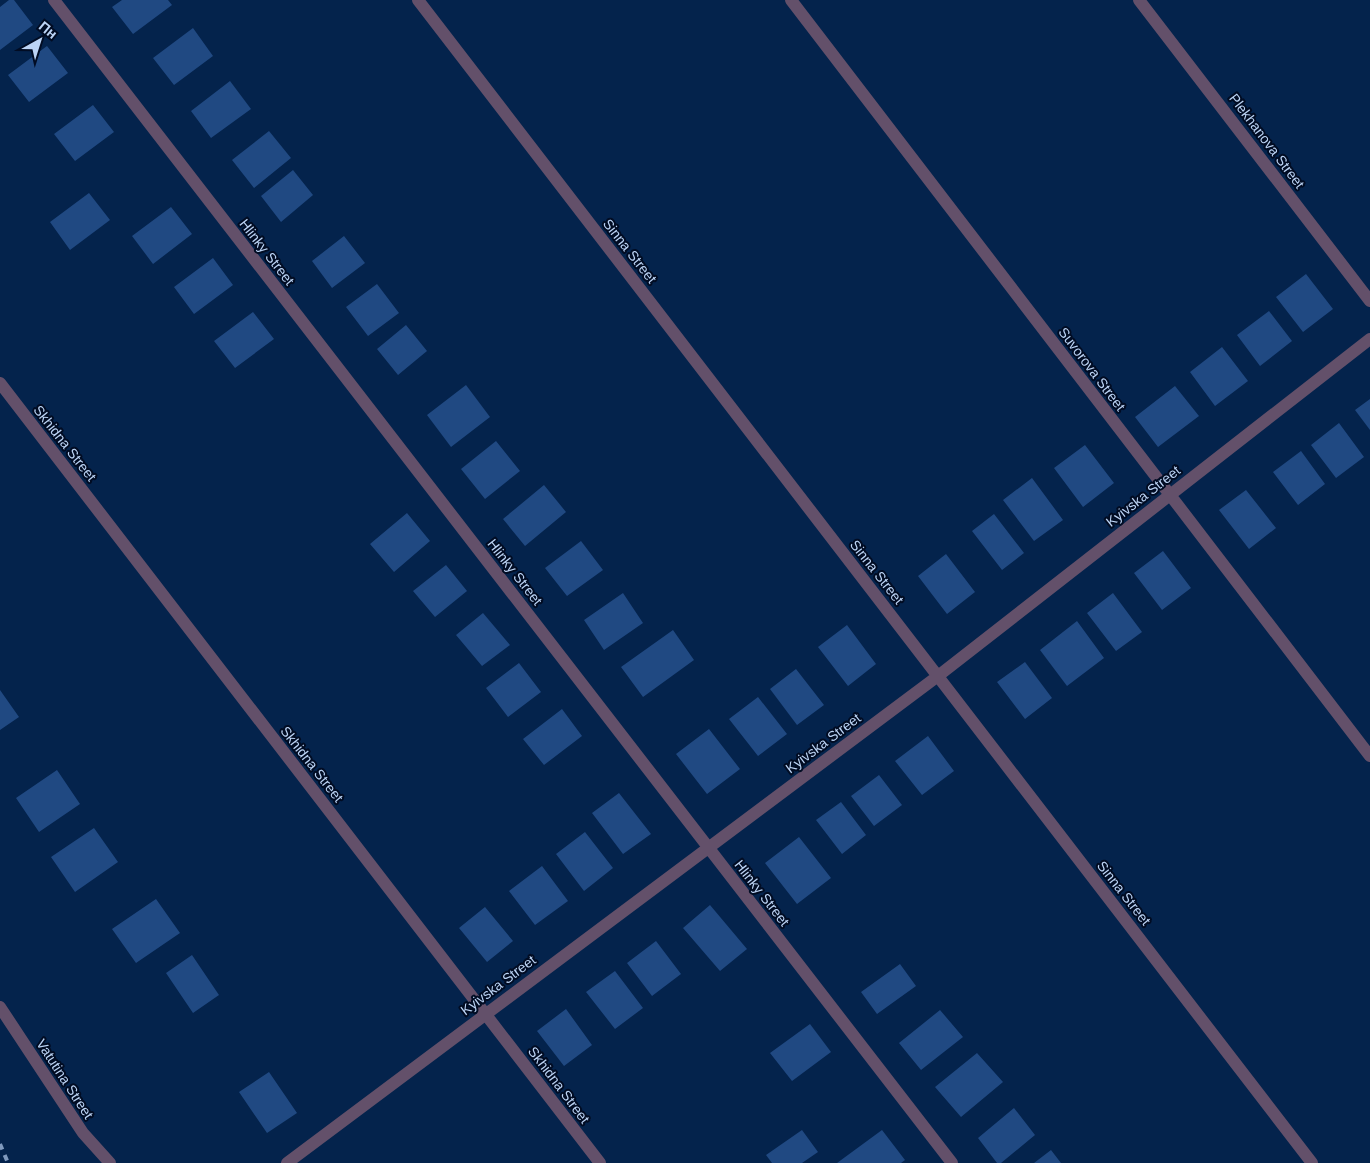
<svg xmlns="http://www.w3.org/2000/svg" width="1370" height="1163" viewBox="0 0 1370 1163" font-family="Helvetica,sans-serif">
<rect width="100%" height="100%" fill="#04234c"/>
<path fill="#204982" d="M 9,0 L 14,0 L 33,25 L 0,50 L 0,7 Z
M 122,0 L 168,0 L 172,5 L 133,34 L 112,7 Z
M 193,28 L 213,56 L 174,85 L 153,58 Z
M 47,46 L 68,73 L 29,102 L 8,75 Z
M 230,81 L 251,109 L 211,138 L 191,111 Z
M 93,105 L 114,132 L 75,161 L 54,134 Z
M 269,131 L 291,158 L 254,188 L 232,160 Z
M 293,170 L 313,195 L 281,222 L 261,196 Z
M 89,193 L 110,220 L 70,250 L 50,222 Z
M 171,207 L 192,234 L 153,264 L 132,236 Z
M 344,236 L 365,263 L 332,288 L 312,261 Z
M 213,258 L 233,285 L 194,314 L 174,287 Z
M 1306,274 L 1333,309 L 1303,332 L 1276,297 Z
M 377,284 L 399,313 L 368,336 L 346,307 Z
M 1269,311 L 1292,341 L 1260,366 L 1237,335 Z
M 253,312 L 274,339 L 235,368 L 214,341 Z
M 406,325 L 427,351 L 398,375 L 377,349 Z
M 1222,347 L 1248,381 L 1215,406 L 1190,372 Z
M 466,385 L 490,417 L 451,447 L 427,415 Z
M 1175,386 L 1199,416 L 1158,447 L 1135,417 Z
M 1370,399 L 1370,430 L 1355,410 Z
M 1339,423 L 1364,457 L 1336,478 L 1311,445 Z
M 496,441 L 520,471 L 485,499 L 461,469 Z
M 1085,445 L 1114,483 L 1083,507 L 1054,468 Z
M 1301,451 L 1325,484 L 1298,505 L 1273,472 Z
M 1032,478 L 1063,520 L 1034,541 L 1003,500 Z
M 544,485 L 566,512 L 525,546 L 503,519 Z
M 1246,490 L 1276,528 L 1249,549 L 1219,510 Z
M 407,513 L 430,541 L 394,572 L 370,544 Z
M 994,514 L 1024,553 L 1002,570 L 972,531 Z
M 581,541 L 603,570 L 567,596 L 545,568 Z
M 1163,551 L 1191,588 L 1162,610 L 1134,573 Z
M 946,554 L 975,592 L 947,614 L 918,576 Z
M 446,565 L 467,591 L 435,617 L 413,591 Z
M 623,593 L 643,623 L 604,650 L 584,620 Z
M 1113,593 L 1142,632 L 1116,651 L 1087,613 Z
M 483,613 L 510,645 L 482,666 L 456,635 Z
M 1077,621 L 1104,658 L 1067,686 L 1040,650 Z
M 847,625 L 876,664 L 848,686 L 818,647 Z
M 673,630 L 694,660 L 643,697 L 621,667 Z
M 1025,662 L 1052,698 L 1025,719 L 997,682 Z
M 519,663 L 541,692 L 508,717 L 486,688 Z
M 796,669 L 824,705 L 797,725 L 770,689 Z
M 0,690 L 19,717 L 0,730 Z
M 758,697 L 787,734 L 758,756 L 729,719 Z
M 562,709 L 582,736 L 544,765 L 523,739 Z
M 709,729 L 740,769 L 707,794 L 676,754 Z
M 928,736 L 954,771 L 922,795 L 895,761 Z
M 57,770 L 80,804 L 39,832 L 16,798 Z
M 879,775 L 902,805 L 874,826 L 851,796 Z
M 619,793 L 651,834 L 623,854 L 592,813 Z
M 841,802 L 866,835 L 842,854 L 816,820 Z
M 94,828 L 118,862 L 75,892 L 51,857 Z
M 585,832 L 613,868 L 584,891 L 556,854 Z
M 799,837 L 831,878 L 797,904 L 765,863 Z
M 542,866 L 568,901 L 535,925 L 509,891 Z
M 156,899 L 180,933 L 136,963 L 112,929 Z
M 710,905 L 747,949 L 720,971 L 683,928 Z
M 485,907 L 513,941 L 487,962 L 459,928 Z
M 656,941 L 681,974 L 652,996 L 627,963 Z
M 192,955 L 219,995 L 193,1013 L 166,973 Z
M 900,964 L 916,986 L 877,1014 L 861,992 Z
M 615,971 L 643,1008 L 615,1029 L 586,992 Z
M 566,1009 L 592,1045 L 564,1066 L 537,1031 Z
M 940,1010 L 963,1037 L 921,1070 L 899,1043 Z
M 810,1024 L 831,1052 L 792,1081 L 770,1053 Z
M 977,1053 L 1003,1082 L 961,1117 L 935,1087 Z
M 269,1072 L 297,1113 L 267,1133 L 239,1092 Z
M 1014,1108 L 1035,1135 L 1001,1163 L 997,1163 L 978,1138 Z
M 802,1130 L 818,1152 L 802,1163 L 772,1163 L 766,1155 Z
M 882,1130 L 905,1160 L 901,1163 L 837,1163 Z
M 1051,1150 L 1061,1163 L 1034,1163 Z"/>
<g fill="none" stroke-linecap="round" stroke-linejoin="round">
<path stroke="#63506a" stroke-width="12" d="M 54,0 L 952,1163
M 418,0 L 1312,1163
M 791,0 L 1370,756
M 1139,0 L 1370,301
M 0,383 L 600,1163
M 0,1007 L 83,1133 L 110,1163
M 287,1163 L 938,676 L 1370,339"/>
<path stroke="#7f99bd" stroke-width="4" stroke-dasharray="6 6" stroke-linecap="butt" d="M 0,1144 L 8,1163"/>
</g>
<g text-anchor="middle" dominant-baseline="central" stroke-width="4" stroke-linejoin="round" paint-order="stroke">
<g font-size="14" fill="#bcd4f5" stroke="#010c23">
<text transform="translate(1267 141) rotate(53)">Plekhanova Street</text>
<text transform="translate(630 251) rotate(52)">Sinna Street</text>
<text transform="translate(267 252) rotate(52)">Hlinky Street</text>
<text transform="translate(1092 369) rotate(53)">Suvorova Street</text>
<text transform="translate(65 443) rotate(52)">Skhidna Street</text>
<text transform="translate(1143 496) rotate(-38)">Kyivska Street</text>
<text transform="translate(515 572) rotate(52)">Hlinky Street</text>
<text transform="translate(877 572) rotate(52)">Sinna Street</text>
<text transform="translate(823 743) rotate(-37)">Kyivska Street</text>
<text transform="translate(312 764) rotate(52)">Skhidna Street</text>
<text transform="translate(762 893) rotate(52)">Hlinky Street</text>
<text transform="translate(1124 893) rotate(52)">Sinna Street</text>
<text transform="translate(498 985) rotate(-37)">Kyivska Street</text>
<text transform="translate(65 1079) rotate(57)">Vatutina Street</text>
<text transform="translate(559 1085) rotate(53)">Skhidna Street</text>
</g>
</g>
<g transform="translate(40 40) rotate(39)" stroke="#010c23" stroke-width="4" paint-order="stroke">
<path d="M0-4L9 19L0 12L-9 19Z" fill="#bcd4f5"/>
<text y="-8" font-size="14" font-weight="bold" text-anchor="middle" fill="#bcd4f5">Пн</text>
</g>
</svg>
